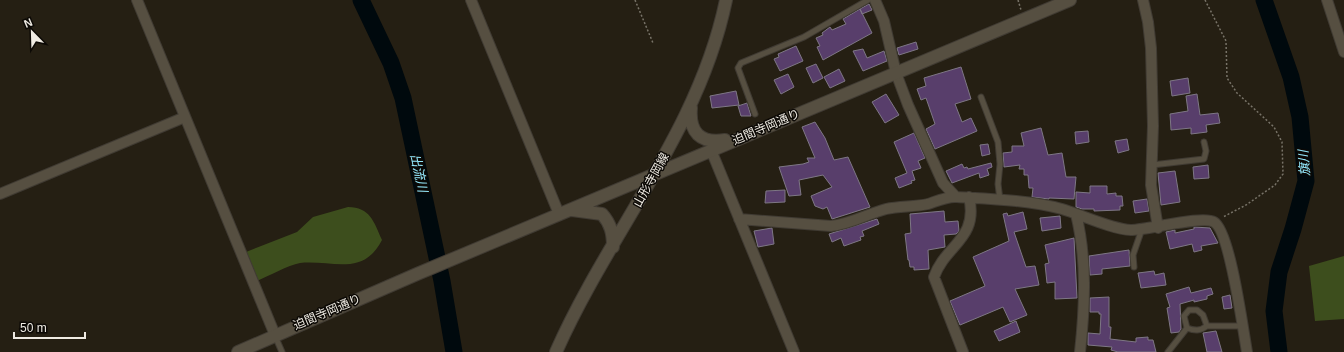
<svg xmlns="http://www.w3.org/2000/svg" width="1344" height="352" viewBox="0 0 1344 352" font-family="Arial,'Noto Sans JP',sans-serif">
<rect width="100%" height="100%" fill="#251f13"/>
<path fill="#3d4e1d" d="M 348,207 C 370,207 374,222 382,240 C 363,277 333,260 300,263 C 288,265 269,276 257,281 L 246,252 L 297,232 L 313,217 Z
M 1344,256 L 1344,319 L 1315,321 L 1309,266 Z"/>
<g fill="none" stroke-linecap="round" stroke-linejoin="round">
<path stroke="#00090d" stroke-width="17" d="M 361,0 L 391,63 L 403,98 L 442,281 L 454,352
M 1264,0 L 1291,77 L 1300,117 L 1306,181 L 1293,229 L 1279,272 L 1274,311 L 1279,352"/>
</g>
<path fill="#583e6b" stroke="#7e7785" d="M 869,4 L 872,10 L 862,14 L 860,9 Z
M 860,9 L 872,33 L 823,60 L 817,47 L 820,46 L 816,38 L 823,35 L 822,33 L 830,27 L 832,30 L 846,24 L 843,19 Z
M 916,42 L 918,49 L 899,55 L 897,48 Z
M 796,46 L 803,61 L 780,71 L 774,59 L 779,57 L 778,54 Z
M 863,49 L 867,58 L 884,51 L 887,61 L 863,71 L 853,51 Z
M 816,64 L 823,78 L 813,83 L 806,68 Z
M 961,67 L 971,99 L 955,104 L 962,122 L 971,118 L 977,131 L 935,149 L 926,129 L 935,124 L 926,98 L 921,100 L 917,89 L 926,86 L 924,78 Z
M 839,69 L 845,81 L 830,88 L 824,77 Z
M 788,74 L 794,87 L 781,94 L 774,80 Z
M 1188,78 L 1190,93 L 1172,96 L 1170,81 Z
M 736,91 L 739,105 L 712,108 L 710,96 Z
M 886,94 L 899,115 L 885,123 L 872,102 Z
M 1197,94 L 1200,115 L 1218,113 L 1220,123 L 1206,125 L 1207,132 L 1191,134 L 1191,128 L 1171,130 L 1170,114 L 1188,111 L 1186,96 Z
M 747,103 L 751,116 L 741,116 L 738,106 Z
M 815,122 L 825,138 L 834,160 L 848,157 L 870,207 L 832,219 L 827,207 L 823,209 L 815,206 L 811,196 L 832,187 L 823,175 L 799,180 L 801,195 L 789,196 L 779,167 L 803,164 L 809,162 L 807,158 L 815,158 L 802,127 Z
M 1041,128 L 1048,155 L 1062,153 L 1066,177 L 1076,177 L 1074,199 L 1049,198 L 1049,199 L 1032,197 L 1033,188 L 1029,188 L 1028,175 L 1024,175 L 1024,169 L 1019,169 L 1020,165 L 1004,167 L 1003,153 L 1012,152 L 1012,146 L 1024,146 L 1021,133 Z
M 1088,131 L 1089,142 L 1076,144 L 1075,132 Z
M 914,133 L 925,158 L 918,161 L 921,168 L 912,171 L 915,180 L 911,181 L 912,183 L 899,188 L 895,178 L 907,173 L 894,142 Z
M 1127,139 L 1129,150 L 1118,153 L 1115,141 Z
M 988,144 L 990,154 L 982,156 L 980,145 Z
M 991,163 L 992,167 L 987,169 L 989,175 L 980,178 L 979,173 L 952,183 L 946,171 L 962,164 L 964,168 L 967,167 L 968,169 Z
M 1208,165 L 1209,178 L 1194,179 L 1193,167 Z
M 1175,171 L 1180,202 L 1161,205 L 1158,173 Z
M 1090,186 L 1107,186 L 1107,194 L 1116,193 L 1116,196 L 1122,196 L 1123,206 L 1120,206 L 1120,210 L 1094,211 L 1094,209 L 1082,209 L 1076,207 L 1076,192 L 1090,193 Z
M 785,190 L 785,202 L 765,203 L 766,191 Z
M 1147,199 L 1149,211 L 1135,213 L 1133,201 Z
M 944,211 L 945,222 L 958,221 L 959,231 L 956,234 L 944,235 L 945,247 L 928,250 L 929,269 L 914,270 L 914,267 L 910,267 L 909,260 L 908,260 L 905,234 L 911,233 L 910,214 Z
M 1023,212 L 1027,229 L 1014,232 L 1026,267 L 1035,266 L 1039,285 L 1015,289 L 1027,315 L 1010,322 L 1003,307 L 960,325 L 950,301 L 985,286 L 973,257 L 1009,241 L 1003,214 L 1007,213 L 1008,216 Z
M 1060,216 L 1061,228 L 1042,231 L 1040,218 Z
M 877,219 L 879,224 L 862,231 L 864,236 L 860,237 L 861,240 L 844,246 L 841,238 L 832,242 L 829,234 Z
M 1194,227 L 1210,228 L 1218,243 L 1201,246 L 1202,250 L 1194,252 L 1192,244 L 1170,249 L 1166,232 L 1175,230 L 1175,233 L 1194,229 Z
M 772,228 L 774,244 L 758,247 L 754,231 Z
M 1074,238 L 1077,298 L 1055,299 L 1055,282 L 1047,283 L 1045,264 L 1049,263 L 1045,245 Z
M 1129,250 L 1130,266 L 1102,269 L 1102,274 L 1090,275 L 1089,256 Z
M 1154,271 L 1155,275 L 1164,273 L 1166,285 L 1141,288 L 1138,273 Z
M 1189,287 L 1191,293 L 1211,288 L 1213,294 L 1207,296 L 1207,299 L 1194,302 L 1194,300 L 1180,304 L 1181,329 L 1179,332 L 1171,333 L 1167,308 L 1170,307 L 1166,294 Z
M 1230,295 L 1232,308 L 1224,309 L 1222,297 Z
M 1109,297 L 1109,327 L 1111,327 L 1110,339 L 1136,342 L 1136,338 L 1148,337 L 1148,340 L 1153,340 L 1156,352 L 1118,352 L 1111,350 L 1112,347 L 1088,345 L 1088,333 L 1100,334 L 1101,314 L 1099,314 L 1099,312 L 1090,312 L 1090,298 Z
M 1016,321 L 1020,332 L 999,341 L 994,331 Z
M 1216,331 L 1222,352 L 1207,352 L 1203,333 Z"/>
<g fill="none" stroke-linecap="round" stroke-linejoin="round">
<g stroke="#403b33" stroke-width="7">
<path id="lane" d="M 981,97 L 998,142 L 1000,164 L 998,184 L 1000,200
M 755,114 L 738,68 L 741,63 L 804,37 L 868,0
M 1152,165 L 1204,159 L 1206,151 L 1204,142
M 1134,267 L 1133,255 L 1142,229
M 1207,326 C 1200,331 1195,331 1187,328 L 1184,316 L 1189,310 L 1197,310 L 1203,315 L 1207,326 L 1242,326
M 275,336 L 282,352
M 1168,352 L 1187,328"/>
</g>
<g stroke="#403b33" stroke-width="12">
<path id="street" d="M 137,0 L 275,335
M 471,0 L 559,214
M 875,0 L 884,21 L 896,73 L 908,105 L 943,183 L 955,196
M 1143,0 L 1148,22 L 1151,48 L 1153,126 L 1151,185 L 1158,228
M 1327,0 L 1344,52
M 711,150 L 794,352
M 0,194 L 185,117
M 1076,214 C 1087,259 1085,306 1080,352
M 739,219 L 831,226 C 851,224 867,214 886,209 C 900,206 914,207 928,204 C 937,201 948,196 957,197 C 991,199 1028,200 1062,209 C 1082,215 1111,229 1131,230 C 1148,230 1203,215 1214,222 C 1230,231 1243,330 1247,352
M 963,352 L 934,277 C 945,245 979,239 969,197"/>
</g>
<g stroke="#403b33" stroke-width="14">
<path id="secondary" d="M 691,108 C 689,132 700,144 725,140
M 572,210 L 602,214 C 611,224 613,234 613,247
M 238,352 L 417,274 L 1070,0
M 556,352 C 609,232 699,131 726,0"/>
</g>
<path stroke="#787368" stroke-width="1.5" stroke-dasharray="2 2" stroke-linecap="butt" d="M 635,0 L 653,43
M 1018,0 L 1021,10
M 1205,0 L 1226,41 L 1227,78 L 1237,93 L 1274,127 L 1282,142 L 1283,174 L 1275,185 L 1246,205 L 1223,217"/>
<use href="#lane" stroke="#564f41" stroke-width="5"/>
<use href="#street" stroke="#564f41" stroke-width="10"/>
<use href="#secondary" stroke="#564f41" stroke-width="12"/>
</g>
<g text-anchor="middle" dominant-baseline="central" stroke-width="3" stroke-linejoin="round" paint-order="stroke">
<g font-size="12" fill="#efebe3" stroke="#0c0905">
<text transform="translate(766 127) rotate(-23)">迫間寺岡通り</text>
<text transform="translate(651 180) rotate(-61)">山形寺岡線</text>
<text transform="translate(327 312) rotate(-23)">迫間寺岡通り</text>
</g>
<g font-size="13" font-style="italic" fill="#93e8fc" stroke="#0c0905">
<text transform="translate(1304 163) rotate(-94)">旗川</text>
<text transform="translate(419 173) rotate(78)">出流川</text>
</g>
</g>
<g transform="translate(32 32) rotate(337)" stroke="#0c0905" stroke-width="3" paint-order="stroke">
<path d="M0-3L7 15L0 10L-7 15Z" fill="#efebe3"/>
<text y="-6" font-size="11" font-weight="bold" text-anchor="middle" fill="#efebe3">N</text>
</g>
<path d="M14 332v6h71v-6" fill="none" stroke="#efebe3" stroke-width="2"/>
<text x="20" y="332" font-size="12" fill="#efebe3" stroke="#0c0905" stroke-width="3" paint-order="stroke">50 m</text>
</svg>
